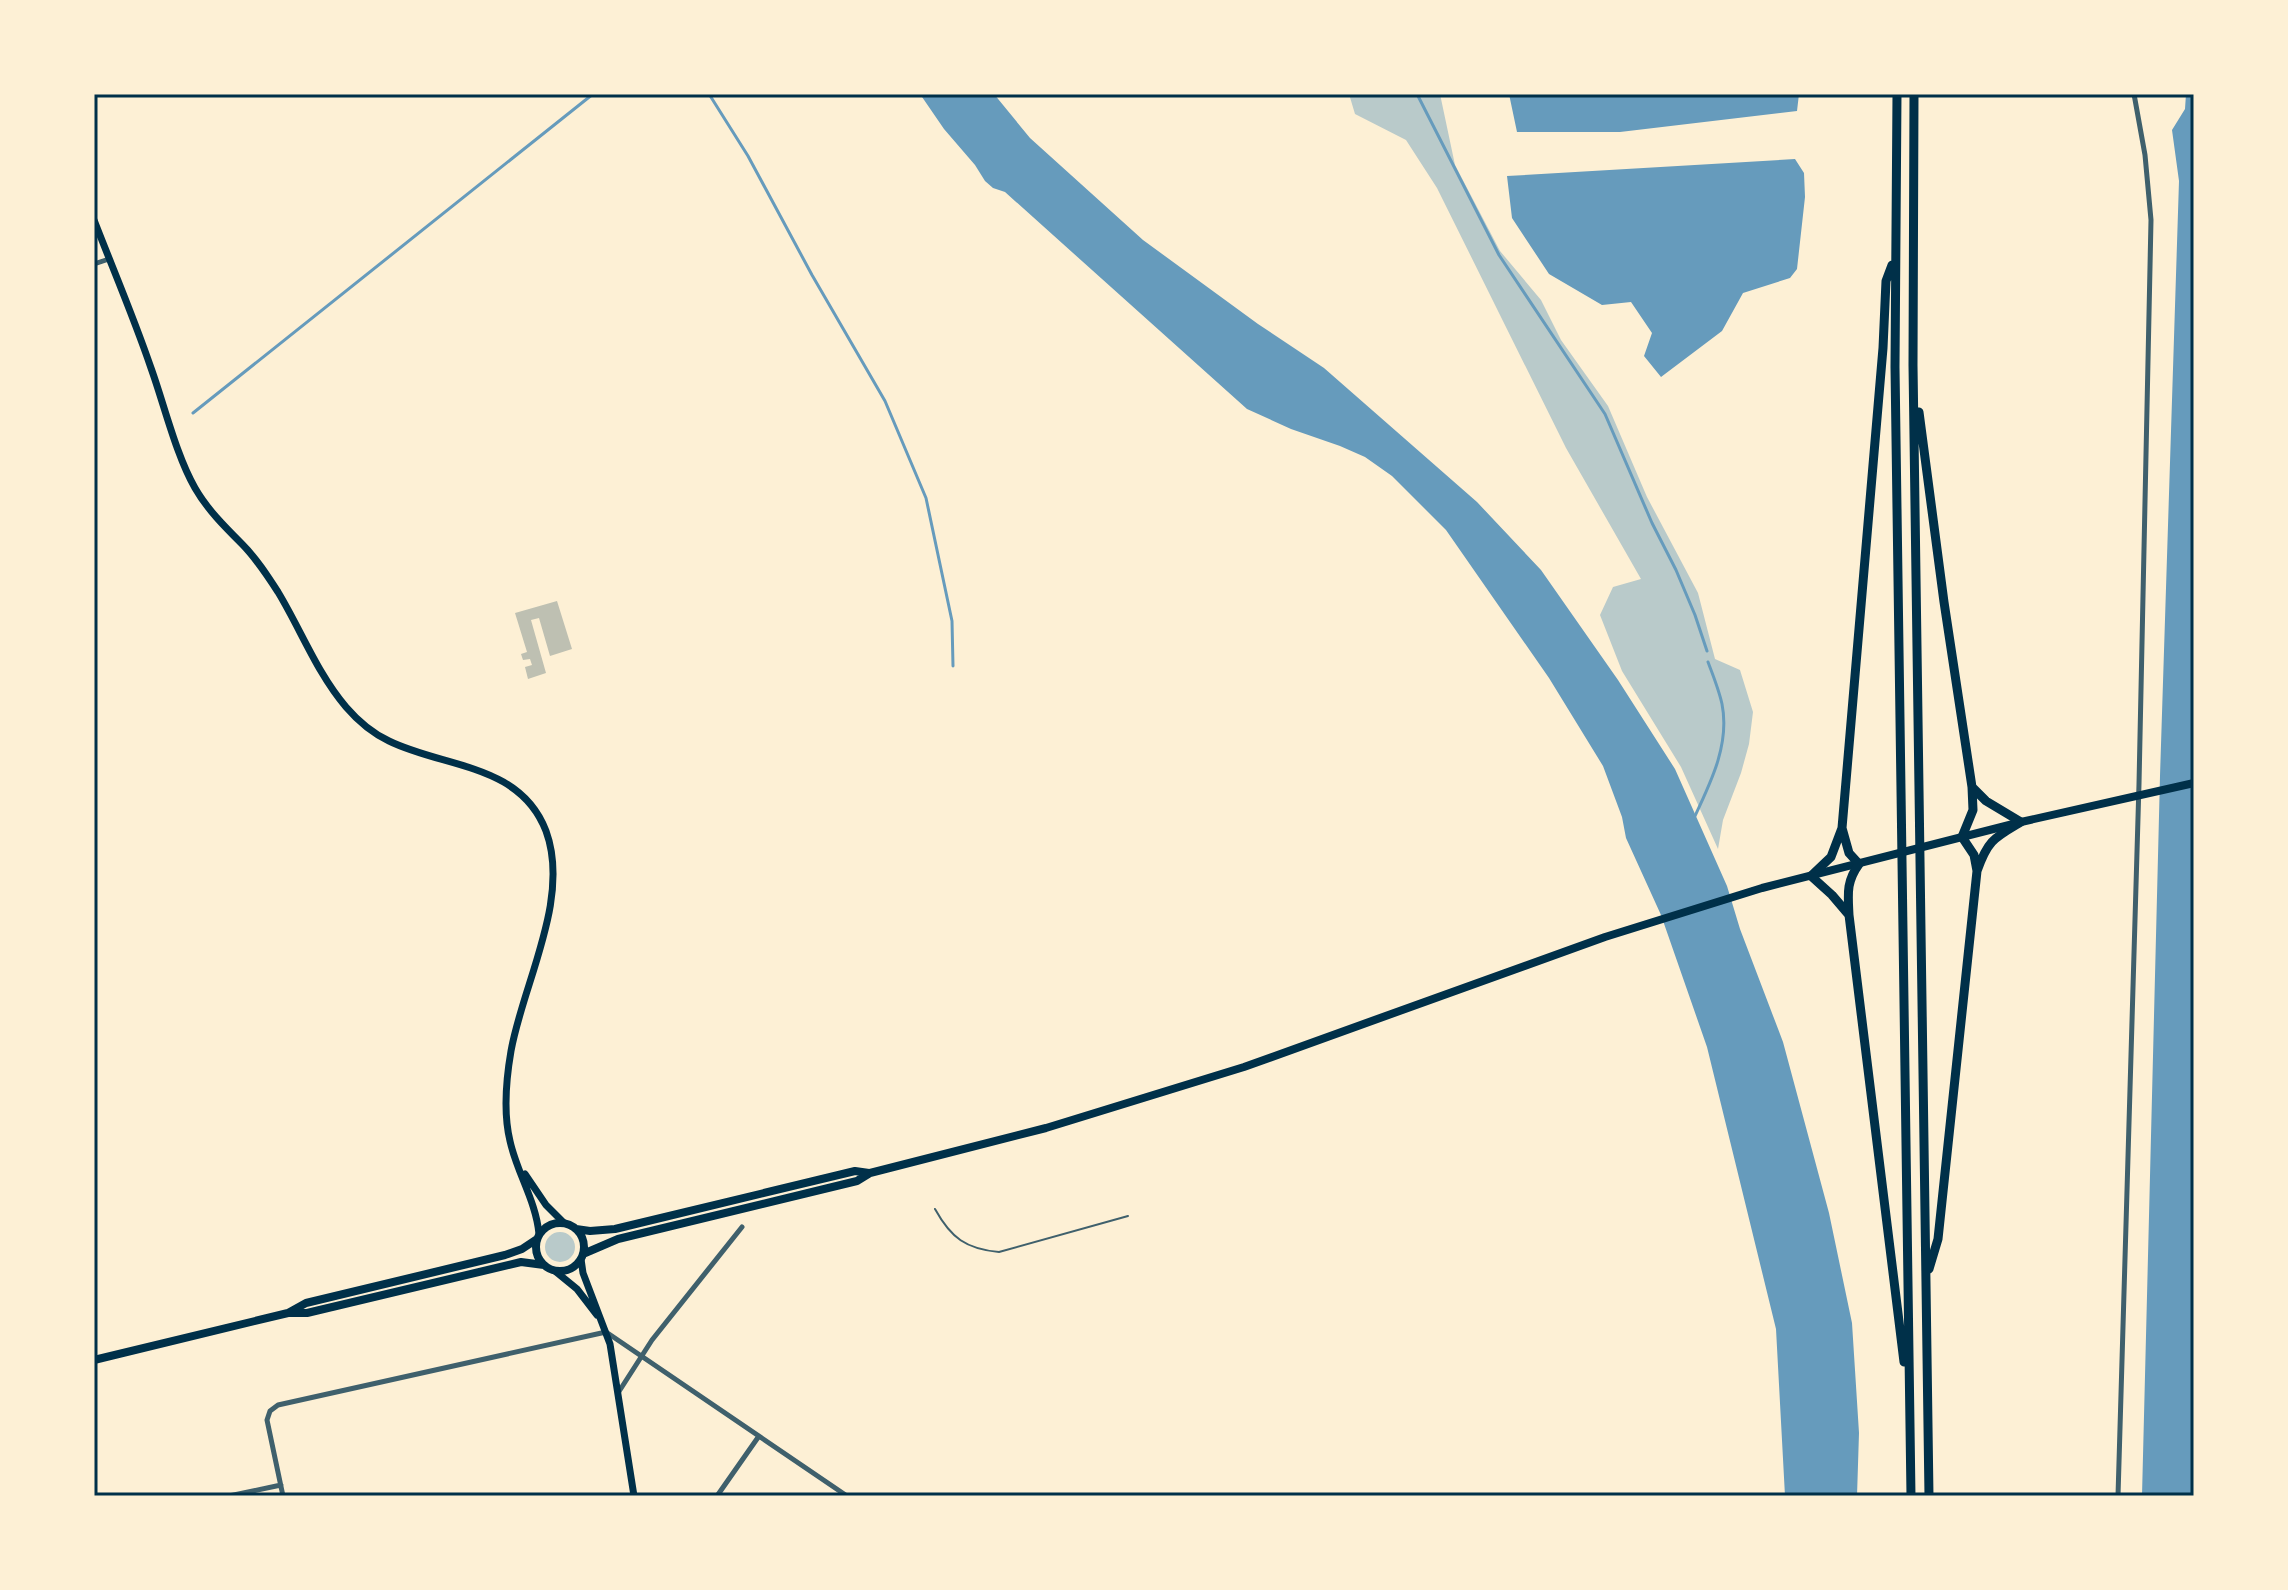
<svg xmlns="http://www.w3.org/2000/svg" width="2288" height="1590" viewBox="0 0 2288 1590" font-family="'Alegreya Sans',sans-serif">
<rect width="100%" height="100%" fill="#fdf0d5"/>
<path fill="#b9caca" d="M 1349,94 L 1440,94 L 1455,165 L 1500,251 L 1541,300 L 1561,340 L 1608,406 L 1647,497 L 1698,593 L 1715,659 L 1740,670 L 1753,712 L 1749,744 L 1741,773 L 1723,820 L 1718,849 L 1681,767 L 1622,671 L 1600,615 L 1613,587 L 1641,579 L 1566,448 L 1437,188 L 1406,140 L 1355,114 Z
M545 1247a15 15 0 1 1 30 0a15 15 0 1 1-30 0Z"/>
<path fill="#669bbc" d="M 920,94 L 994,94 L 1030,138 L 1143,240 L 1258,324 L 1324,368 L 1477,502 L 1541,570 L 1618,680 L 1675,769 L 1727,886 L 1740,929 L 1783,1042 L 1829,1213 L 1852,1323 L 1859,1433 L 1857,1496 L 1785,1496 L 1776,1329 L 1707,1047 L 1661,915 L 1626,838 L 1622,817 L 1603,766 L 1549,678 L 1446,530 L 1392,476 L 1365,457 L 1340,446 L 1291,429 L 1247,409 L 1005,192 L 993,188 L 985,181 L 975,165 L 944,129 Z
M 1509,94 L 1799,94 L 1797,111 L 1620,132 L 1517,132 Z
M 2186,94 L 2194,94 L 2194,1496 L 2142,1496 L 2160,776 L 2179,181 L 2172,130 L 2185,109 Z
M 1795,159 L 1804,173 L 1805,197 L 1797,269 L 1790,278 L 1743,293 L 1722,331 L 1661,377 L 1644,356 L 1652,333 L 1631,302 L 1602,305 L 1549,274 L 1512,218 L 1507,176 Z"/>
<g fill="none" stroke-linecap="round" stroke-linejoin="round">
<path stroke="#669bbc" stroke-width="3" d="M 709,94 L 748,156 L 812,275 L 885,401 L 926,498 L 952,621 L 953,666
M 1417,94 L 1499,255 L 1605,414 L 1652,523 L 1676,570 L 1695,615 L 1707,651
M 193,413 L 593,94
M 1694,818 C 1711,782 1730,744 1722,704 C 1719,690 1713,675 1708,662"/>
</g>
<path fill="#bec0b2" d="M 557,601 L 572,649 L 550,656 L 539,618 L 531,620 L 546,673 L 528,679 L 525,667 L 532,665 L 530,659 L 523,660 L 521,654 L 527,652 L 515,613 Z"/>
<g fill="none" stroke-linecap="round" stroke-linejoin="round">
<path stroke="#3f606c" stroke-width="2" d="M 935,1209 C 951,1238 966,1249 999,1252 L 1128,1216"/>
<path stroke="#3f606c" stroke-width="5" d="M 94,264 L 109,259
M 618,1393 L 652,1340 L 742,1227
M 229,1496 L 281,1485
M 283,1496 L 267,1420 L 270,1411 L 278,1405 L 606,1332 L 847,1496
M 717,1496 L 759,1436
M 2118,1496 L 2139,784 L 2151,220 L 2145,155 L 2134,94"/>
<path stroke="#003049" stroke-width="7" d="M 94,220 C 113,269 134,318 151,368 C 164,404 176,455 195,488 C 207,509 224,526 242,544 C 256,558 267,575 278,592 C 301,630 317,673 346,707 C 358,721 372,733 389,741 C 444,768 520,763 546,831 C 571,899 523,983 511,1051 C 506,1080 503,1112 510,1141 C 517,1173 536,1201 539,1234
M 525,1174 L 546,1205 L 564,1223
M 581,1259 L 583,1273 L 610,1344 L 634,1496
M 555,1271 L 577,1289 L 597,1315"/>
<path stroke="#003049" stroke-width="8" d="M536 1247a24 24 0 1 1 48 0a24 24 0 1 1-48 0Z
M 576,1229 L 590,1231 L 615,1229 L 855,1171 L 869,1173
M 583,1254 L 618,1239 L 857,1181 L 870,1173 L 1046,1128 L 1244,1067 L 1605,937 L 1762,888 L 2021,822 L 2194,783
M 291,1313 L 307,1313 L 521,1262 L 544,1265
M 94,1360 L 288,1313 L 306,1303 L 505,1255 L 522,1249 L 537,1239"/>
<path stroke="#003049" stroke-width="9" d="M 1897,94 L 1895,367 L 1911,1496
M 1914,94 L 1913,365 L 1929,1496
M 1919,412 L 1944,602 L 1972,787 L 1973,810 L 1962,837 L 1974,855 L 1977,871
M 1972,787 L 1986,801 L 2021,822
M 1842,828 L 1849,853 L 1859,864 C 1846,882 1848,894 1849,915 L 1904,1362
M 1849,915 L 1832,895 L 1811,876 L 1831,857 L 1842,828 L 1883,348 L 1886,281 L 1892,265
M 1929,1269 L 1938,1239 L 1977,871 C 1988,840 1994,838 2021,822"/>
</g>
<rect width="2288" height="1590" fill="none" stroke="#fdf0d5" stroke-width="192"/>
<rect x="96" y="96" width="2096" height="1398" fill="none" stroke="#003049" stroke-width="3"/>
</svg>
